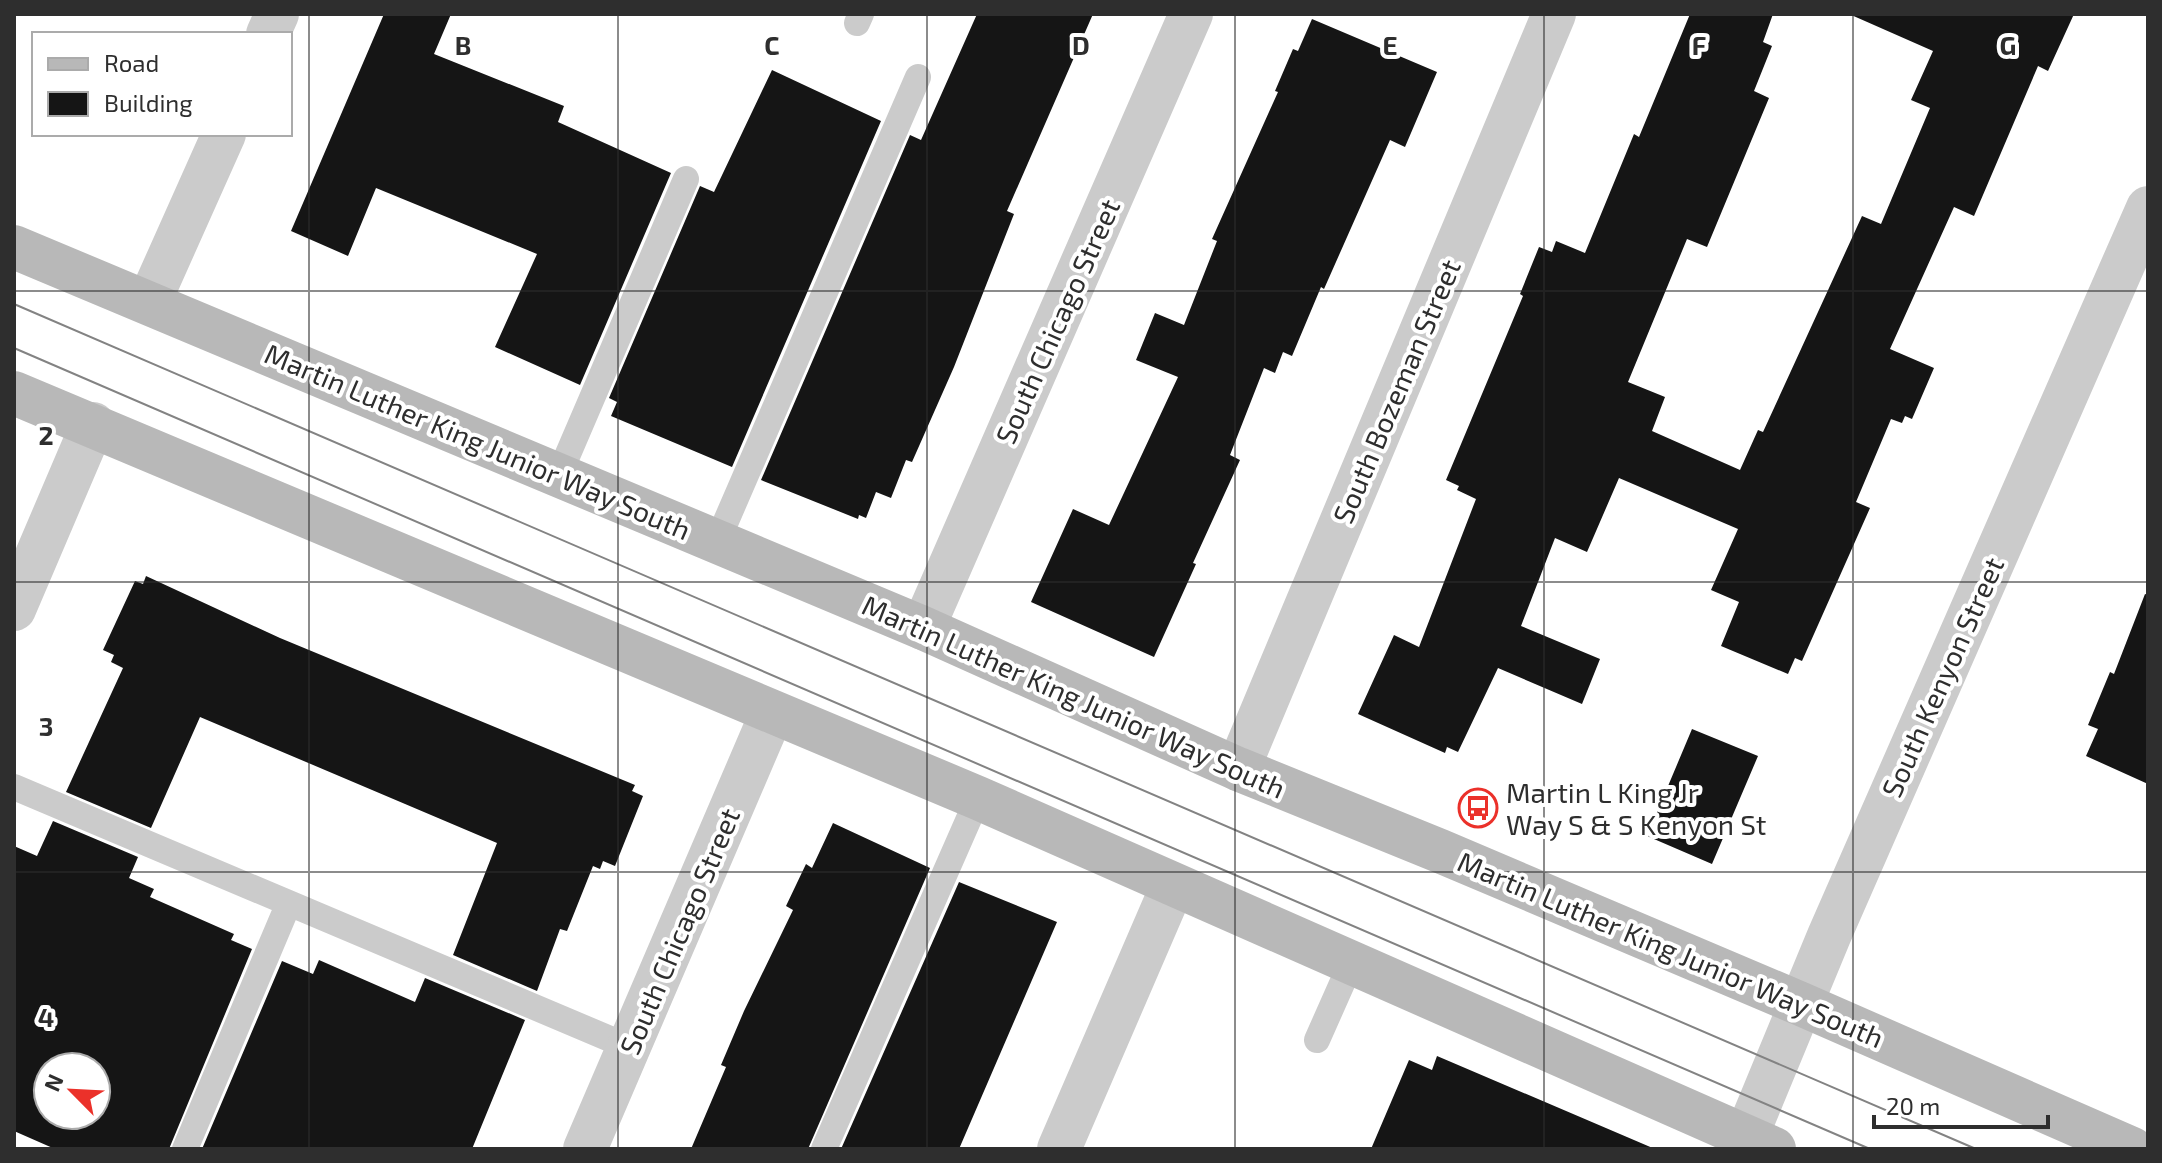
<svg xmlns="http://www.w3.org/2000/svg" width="2162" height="1163" viewBox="0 0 2162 1163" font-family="'Exo 2',sans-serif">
<rect width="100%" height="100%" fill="#fff"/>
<path fill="#151515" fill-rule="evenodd" d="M 384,14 L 451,14 L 434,54 L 564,106 L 558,122 L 671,173 L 580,385 L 495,347 L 537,254 L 376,188 L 348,256 L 291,231 Z
M 977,14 L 1093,14 L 1007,211 L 1014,214 L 954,367 L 912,462 L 906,460 L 891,498 L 876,492 L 866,518 L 859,515 L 858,519 L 761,480 L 910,135 L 921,140 Z
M 1690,14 L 1773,14 L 1763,42 L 1772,46 L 1754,91 L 1769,98 L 1707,247 L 1687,239 L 1628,382 L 1665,397 L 1652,431 L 1740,470 L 1758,430 L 1763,432 L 1862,216 L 1881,224 L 1930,108 L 1911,100 L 1933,51 L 1849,14 L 2074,14 L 2048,71 L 2038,66 L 1974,216 L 1954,207 L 1890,349 L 1934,368 L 1912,419 L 1905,416 L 1902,423 L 1891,419 L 1856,502 L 1870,508 L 1802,661 L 1795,658 L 1788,674 L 1721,646 L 1739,602 L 1711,590 L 1738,529 L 1619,478 L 1587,552 L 1555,538 L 1521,626 L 1600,659 L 1582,704 L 1498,668 L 1458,752 L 1447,747 L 1445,753 L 1358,714 L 1394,635 L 1419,647 L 1476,499 L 1457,490 L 1459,486 L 1446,480 L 1523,296 L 1520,294 L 1539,247 L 1552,252 L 1556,241 L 1585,253 L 1634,134 L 1639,137 Z
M 1312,19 L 1437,72 L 1405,147 L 1390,140 L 1324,289 L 1321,287 L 1292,356 L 1283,352 L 1275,373 L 1264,368 L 1230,455 L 1240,460 L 1193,563 L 1196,564 L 1154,657 L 1031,602 L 1073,509 L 1109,525 L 1178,377 L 1136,360 L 1155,313 L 1184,325 L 1217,241 L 1212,239 L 1278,92 L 1275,91 L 1293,49 L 1298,51 Z
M 772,70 L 881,121 L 732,467 L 611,416 L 617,402 L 609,398 L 700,186 L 714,192 Z
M 146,576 L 280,638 L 635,785 L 632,791 L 643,796 L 615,866 L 603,861 L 600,869 L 593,866 L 567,931 L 560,929 L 537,991 L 453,955 L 497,843 L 200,717 L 151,828 L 66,792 L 123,668 L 111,662 L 114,655 L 103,650 L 135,581 L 143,584 Z
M 2145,594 L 2148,595 L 2148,784 L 2086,756 L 2098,729 L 2088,725 L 2110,672 L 2114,674 Z
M 1692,729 L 1758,756 L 1712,864 L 1647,836 Z
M 53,821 L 138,857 L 129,878 L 154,889 L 150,897 L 234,934 L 231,940 L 252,949 L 169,1149 L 55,1149 L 14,1131 L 14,846 L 37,856 ZM 48,1067 L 96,1067 L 96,1115 L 48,1115 Z
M 833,823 L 930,868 L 808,1149 L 691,1149 L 726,1067 L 721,1065 L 744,1011 L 793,910 L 786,906 L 806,864 L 812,868 Z
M 959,882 L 1057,922 L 959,1149 L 841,1149 Z
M 319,960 L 415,1002 L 425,978 L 525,1020 L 472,1149 L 202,1149 L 282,961 L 313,974 Z
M 1437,1056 L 1655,1149 L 1371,1149 L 1409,1060 L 1432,1070 Z"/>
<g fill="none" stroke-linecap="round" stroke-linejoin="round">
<path stroke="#cbcbcb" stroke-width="26" d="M 857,23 L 861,14
M 559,475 L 686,179
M 717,542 L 918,77
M 14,787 L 629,1047
M 1317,1040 L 1352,961
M 185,1149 L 288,905
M 824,1149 L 978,798"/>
<path stroke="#cbcbcb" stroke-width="44" d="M 268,34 L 277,14
M 149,302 L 224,134
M 14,609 L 93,424
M 923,628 L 1191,14
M 1238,769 L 1554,14
M 585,1149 L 772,713
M 1059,1149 L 1173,885
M 1741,1149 L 1829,936 L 2148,208"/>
<path stroke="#b8b8b8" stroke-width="44" d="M 14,247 L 923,628 L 1238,769 L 1440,851 L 1801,1004 L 2132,1149
M 14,393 L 978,798 L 1774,1149"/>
<path stroke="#838383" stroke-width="2" d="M 14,304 L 1976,1149
M 14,348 L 1870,1149"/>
</g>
<path fill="none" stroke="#2e2e2e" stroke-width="2" stroke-opacity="0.55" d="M 309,14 L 309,1149M 618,14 L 618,1149M 927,14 L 927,1149M 1235,14 L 1235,1149M 1544,14 L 1544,1149M 1853,14 L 1853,1149M 14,291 L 2148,291M 14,582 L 2148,582M 14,872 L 2148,872"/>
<defs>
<g id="bus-ring" transform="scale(2)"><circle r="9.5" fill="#fff" stroke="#eb312a" stroke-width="1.5"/><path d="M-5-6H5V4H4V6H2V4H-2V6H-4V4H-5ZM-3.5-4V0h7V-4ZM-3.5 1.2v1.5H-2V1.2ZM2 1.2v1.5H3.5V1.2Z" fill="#eb312a"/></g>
</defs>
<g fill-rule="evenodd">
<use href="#bus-ring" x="1478" y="808"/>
</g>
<g text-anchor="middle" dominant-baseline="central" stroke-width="8" stroke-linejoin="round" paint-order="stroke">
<g font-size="28" fill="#2e2e2e" stroke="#fff">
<text transform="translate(1057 321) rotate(-66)">South Chicago Street</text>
<text transform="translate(1396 391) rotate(-67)">South Bozeman Street</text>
<text transform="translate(478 441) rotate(23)">Martin Luther King Junior Way South</text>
<text transform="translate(1942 677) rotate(-66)">South Kenyon Street</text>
<text transform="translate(1074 696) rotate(24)">Martin Luther King Junior Way South</text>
<text transform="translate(679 931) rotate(-67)">South Chicago Street</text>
<text transform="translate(1671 949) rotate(23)">Martin Luther King Junior Way South</text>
</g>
<g font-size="28" fill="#2e2e2e" stroke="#fff" text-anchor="start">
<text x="1506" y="792">Martin L King Jr<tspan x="1506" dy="32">Way S &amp; S Kenyon St</tspan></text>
</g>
</g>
<g font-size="26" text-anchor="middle" font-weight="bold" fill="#2e2e2e" stroke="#fff" stroke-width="8" stroke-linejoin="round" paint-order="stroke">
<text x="463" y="55">B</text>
<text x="772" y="55">C</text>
<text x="1081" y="55">D</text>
<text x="1390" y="55">E</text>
<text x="1699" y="55">F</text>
<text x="2008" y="55">G</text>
<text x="46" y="445">2</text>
<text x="46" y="736">3</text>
<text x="46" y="1027">4</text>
</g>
<rect width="2162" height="1163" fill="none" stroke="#2e2e2e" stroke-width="32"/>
<rect x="32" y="32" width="260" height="104" fill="#ffffff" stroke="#ababab" stroke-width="2"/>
<rect x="48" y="58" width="40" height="12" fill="#b8b8b8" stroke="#ababab" stroke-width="2"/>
<text x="104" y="72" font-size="24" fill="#2e2e2e">Road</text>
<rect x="48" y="92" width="40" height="24" fill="#151515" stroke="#ababab" stroke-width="2"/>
<text x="104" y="112" font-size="24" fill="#2e2e2e">Building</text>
<g transform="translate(72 1091) rotate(294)"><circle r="38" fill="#ffffff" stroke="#ababab" stroke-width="2"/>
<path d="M0-6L14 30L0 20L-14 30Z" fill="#eb312a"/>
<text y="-12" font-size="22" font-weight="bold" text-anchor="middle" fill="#2e2e2e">N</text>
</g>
<path d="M1874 1115v12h174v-12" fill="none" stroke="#2e2e2e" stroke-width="4"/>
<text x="1886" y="1115" font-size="24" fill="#2e2e2e" stroke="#ffffff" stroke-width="6" paint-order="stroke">20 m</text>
</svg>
